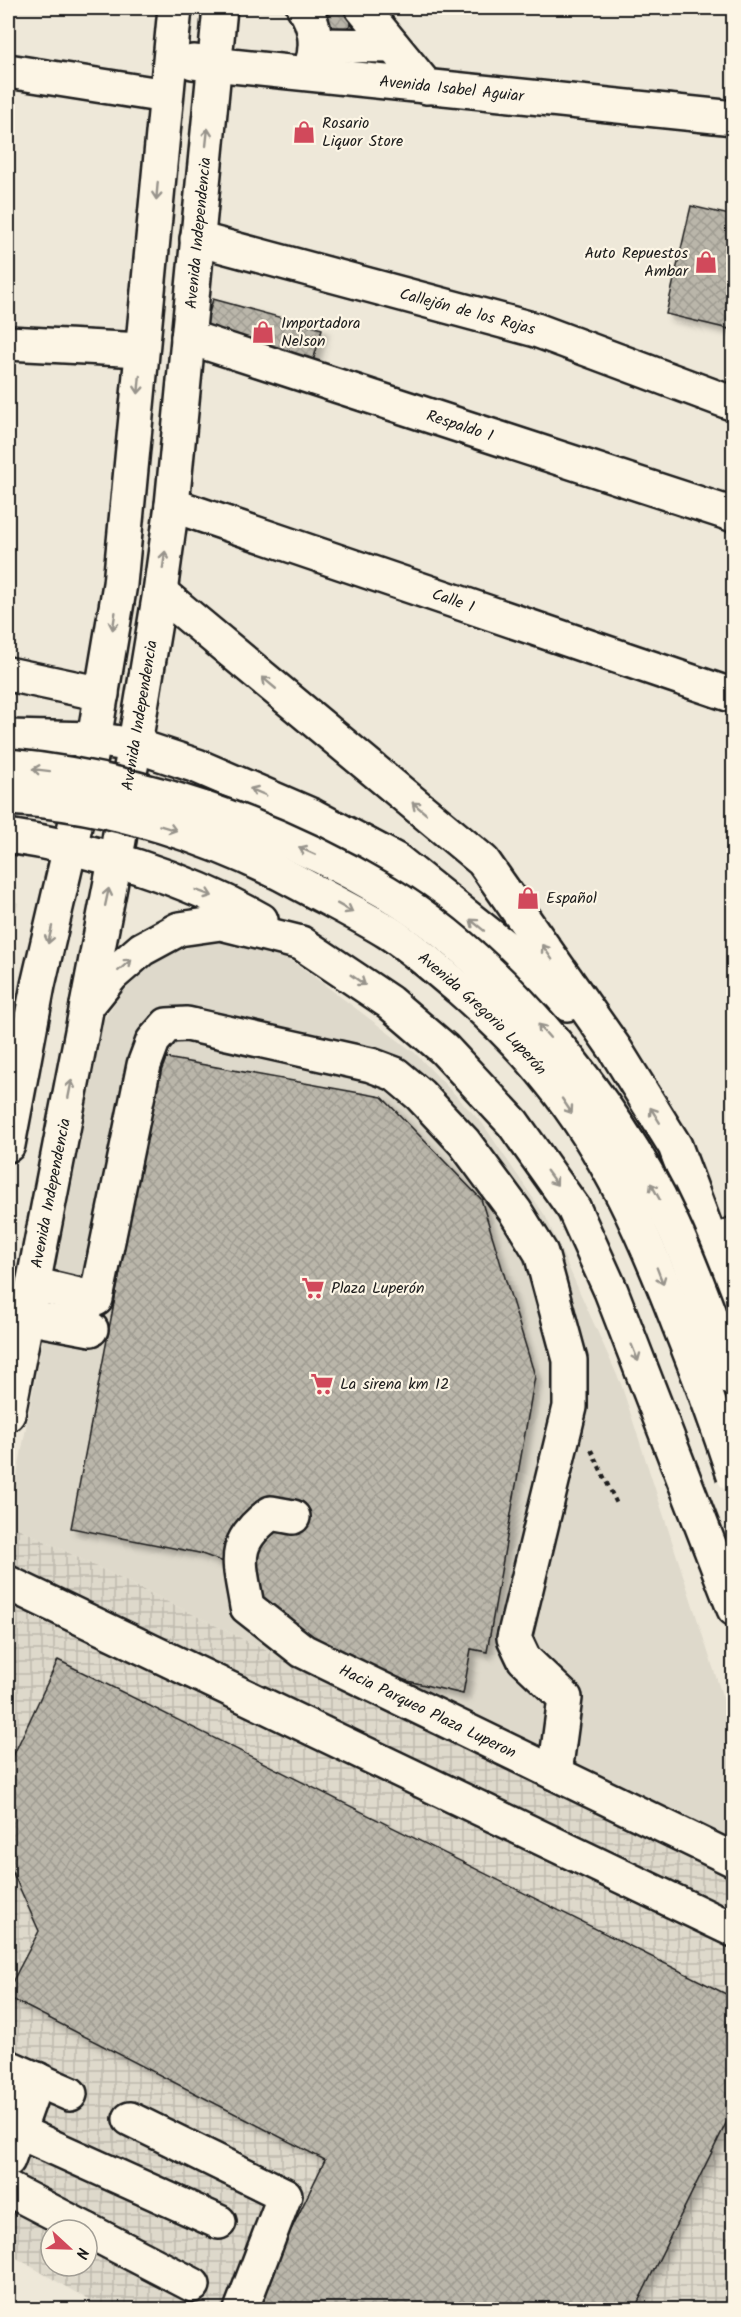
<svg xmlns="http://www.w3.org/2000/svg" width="741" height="2317" viewBox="0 0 741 2317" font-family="Kalam,sans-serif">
<defs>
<pattern id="industrial-grid" width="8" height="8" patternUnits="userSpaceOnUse" patternTransform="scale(1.5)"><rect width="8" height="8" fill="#ded9cb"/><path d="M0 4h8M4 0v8" fill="none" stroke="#bebaae"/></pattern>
<pattern id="building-cross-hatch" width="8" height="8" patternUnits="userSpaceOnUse" patternTransform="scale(1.5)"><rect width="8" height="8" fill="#bab6aa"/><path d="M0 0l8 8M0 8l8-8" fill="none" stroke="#9f9c92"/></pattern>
<filter id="shadow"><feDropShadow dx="5.5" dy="5.5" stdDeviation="3" flood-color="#0004"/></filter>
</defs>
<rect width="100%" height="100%" fill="#eee8d9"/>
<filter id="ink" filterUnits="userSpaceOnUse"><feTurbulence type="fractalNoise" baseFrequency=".0167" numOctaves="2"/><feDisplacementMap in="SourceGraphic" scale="12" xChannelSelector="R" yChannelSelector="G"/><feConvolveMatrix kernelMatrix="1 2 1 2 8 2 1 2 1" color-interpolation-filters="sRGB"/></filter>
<g filter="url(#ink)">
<path fill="#ded9cb" d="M 8,896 L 18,903 L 8,958 Z
M 221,942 L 258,946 L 297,964 L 415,1053 L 482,1123 L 546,1217 L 621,1384 L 733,1729 L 733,1881 L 8,1523 L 103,1021 L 120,995 L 154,962 L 196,944 Z"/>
<path fill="url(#industrial-grid)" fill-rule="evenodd" d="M 8,1523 L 733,1881 L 733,2309 L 104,2309 L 8,2253 ZM 51,2230 L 87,2230 L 87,2266 L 51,2266 Z"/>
<path fill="url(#building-cross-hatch)" stroke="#1c1c1c" stroke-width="1.5" filter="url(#shadow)" d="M 312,8 L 349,8 L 358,19 L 335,37 Z
M 691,206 L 734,216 L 734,309 L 729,329 L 666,314 Z
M 213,299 L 322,329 L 312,365 L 203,335 Z
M 161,1057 L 382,1097 L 481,1199 L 535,1376 L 487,1652 L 471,1649 L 463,1694 L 370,1672 L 244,1609 L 235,1566 L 199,1553 L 71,1528 Z
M 58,1660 L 734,1998 L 734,2107 L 638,2302 L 652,2310 L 252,2310 L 325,2160 L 8,1997 L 8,1990 L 39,1931 L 8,1862 L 8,1767 Z"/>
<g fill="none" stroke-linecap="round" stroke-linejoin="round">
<g stroke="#1c1c1c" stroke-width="38">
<g id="minor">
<path d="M 304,8 C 315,24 319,46 311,66"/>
<path d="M 362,8 L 427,87"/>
<path d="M 316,45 L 393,46"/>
<path d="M 8,71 L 166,96"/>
<path id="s1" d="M 197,239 L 536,330 L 734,404"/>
<path id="s2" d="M 188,337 L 734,515"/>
<path d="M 8,343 L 142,350"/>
<path id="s3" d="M 172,505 L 734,696"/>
<path d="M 8,674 L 102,694"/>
<path d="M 710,1244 L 734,1234"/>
<path d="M 33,1284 L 96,1299 L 144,1065 L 153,1041 L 167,1025 L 187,1024 L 371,1065 L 395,1074 L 420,1095 L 464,1142 L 515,1211 L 541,1253 L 570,1360 L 570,1407 L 514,1638 L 524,1659 L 565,1698 L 555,1773"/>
<path d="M 26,1317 L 91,1329"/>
<path id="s4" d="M 293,1517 L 271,1513 C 229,1544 240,1562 247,1607 L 303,1651 L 734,1860"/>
<path d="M 8,1583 L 734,1930"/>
<path d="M 8,2067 L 70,2094"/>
<path d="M 130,2119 L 285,2195 L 241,2310"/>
<path d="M 8,2127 L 219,2222"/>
<path d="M 8,2160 L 37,2079"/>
<path d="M 8,2189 L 87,2230"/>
<path d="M 87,2230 L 193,2285"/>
</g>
</g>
<g stroke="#1c1c1c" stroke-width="38">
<g id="major">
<path id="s5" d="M 193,62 L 734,118"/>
<path d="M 160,592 L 483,861 L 615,1049 L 675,1146 L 734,1304"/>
<path d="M 8,737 L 94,739 L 134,745 L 197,766 L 313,816 L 396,860 L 511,952 L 567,1004"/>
<path d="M 8,836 C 92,848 186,878 261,920"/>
<path d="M 87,1006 L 112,975 L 142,949 L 179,929 L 221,923 L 301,943 L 389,1002 L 444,1049 L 513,1123 L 574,1209 L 611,1291 L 734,1609"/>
<path d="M 8,1145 L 38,985 L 91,757 L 120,584 L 175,8"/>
<path id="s6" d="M 8,1414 L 119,840 L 160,592 L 172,505 L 220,8"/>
</g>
</g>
<path stroke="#1c1c1c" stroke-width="4" stroke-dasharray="4.5 4.5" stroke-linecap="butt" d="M 591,1450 L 617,1504"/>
<use href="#minor" stroke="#fcf5e5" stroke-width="33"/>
<use href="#major" stroke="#fcf5e5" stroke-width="33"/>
<g stroke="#1c1c1c" stroke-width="38" stroke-linecap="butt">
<g id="major-bridge">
<path d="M 8,766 C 140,779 271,824 386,892 C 498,959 616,1101 670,1219 C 695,1271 713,1327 734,1380"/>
<path id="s7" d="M 8,798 C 111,803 217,838 308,888 C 334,902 362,916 388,932 C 413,948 436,969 459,988 C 491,1016 523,1047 549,1080 C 608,1152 646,1239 679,1325 C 699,1375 718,1425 734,1476"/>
</g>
</g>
<use href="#major-bridge" stroke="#fcf5e5" stroke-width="33"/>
</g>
<defs><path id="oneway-shaft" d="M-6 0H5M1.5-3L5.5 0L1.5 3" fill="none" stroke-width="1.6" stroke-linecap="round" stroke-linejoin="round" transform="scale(1.5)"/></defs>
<g stroke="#97938b">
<use href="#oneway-shaft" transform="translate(207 137) rotate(-84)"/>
<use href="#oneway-shaft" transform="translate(157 191) rotate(95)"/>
<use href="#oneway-shaft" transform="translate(139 385) rotate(95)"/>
<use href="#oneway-shaft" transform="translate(164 560) rotate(-82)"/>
<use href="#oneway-shaft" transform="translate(114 621) rotate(99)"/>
<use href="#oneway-shaft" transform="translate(269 683) rotate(-140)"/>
<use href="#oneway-shaft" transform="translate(41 770) rotate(-173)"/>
<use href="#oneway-shaft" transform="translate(258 792) rotate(-157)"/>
<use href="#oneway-shaft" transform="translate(419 808) rotate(-140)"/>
<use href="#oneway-shaft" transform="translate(168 828) rotate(17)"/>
<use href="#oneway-shaft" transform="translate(307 851) rotate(-156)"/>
<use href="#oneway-shaft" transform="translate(204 893) rotate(20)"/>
<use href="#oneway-shaft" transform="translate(107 897) rotate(-78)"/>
<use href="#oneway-shaft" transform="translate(345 908) rotate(29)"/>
<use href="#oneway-shaft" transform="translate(477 925) rotate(-141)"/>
<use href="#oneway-shaft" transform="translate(50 935) rotate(103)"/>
<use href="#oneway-shaft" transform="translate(547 952) rotate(-125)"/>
<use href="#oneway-shaft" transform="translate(125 965) rotate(-41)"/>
<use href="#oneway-shaft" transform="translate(358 980) rotate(35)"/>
<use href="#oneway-shaft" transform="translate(544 1031) rotate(-131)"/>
<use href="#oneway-shaft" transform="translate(70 1089) rotate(-79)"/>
<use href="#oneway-shaft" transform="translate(567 1106) rotate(56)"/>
<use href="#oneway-shaft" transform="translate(655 1115) rotate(-122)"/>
<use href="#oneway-shaft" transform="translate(552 1178) rotate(54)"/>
<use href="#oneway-shaft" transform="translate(655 1191) rotate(-119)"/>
<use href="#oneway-shaft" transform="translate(660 1276) rotate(69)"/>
<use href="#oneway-shaft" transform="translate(635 1353) rotate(68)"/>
</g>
</g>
<defs>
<g id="shop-bare" transform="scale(1.8)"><path d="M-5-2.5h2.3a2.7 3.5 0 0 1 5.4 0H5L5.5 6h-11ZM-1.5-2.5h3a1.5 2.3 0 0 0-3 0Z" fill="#d1495b" stroke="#fcf5e5" stroke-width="2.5" paint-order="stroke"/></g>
<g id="supermarket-bare" transform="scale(1.8)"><path d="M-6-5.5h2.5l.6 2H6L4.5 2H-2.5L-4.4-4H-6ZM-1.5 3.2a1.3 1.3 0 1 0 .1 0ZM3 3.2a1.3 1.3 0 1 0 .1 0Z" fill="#d1495b" stroke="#fcf5e5" stroke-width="2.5" paint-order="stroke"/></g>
</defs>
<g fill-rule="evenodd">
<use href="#shop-bare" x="304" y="132"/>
<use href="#shop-bare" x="706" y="262"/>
<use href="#shop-bare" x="263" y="332"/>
<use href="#shop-bare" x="528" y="898"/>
<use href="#supermarket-bare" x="313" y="1288"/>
<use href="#supermarket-bare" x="322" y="1384"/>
</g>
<g text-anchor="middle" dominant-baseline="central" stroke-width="4.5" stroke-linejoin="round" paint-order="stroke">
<g font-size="16" fill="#1c1c1c" stroke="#fcf5e5">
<text stroke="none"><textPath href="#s5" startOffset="260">Avenida Isabel Aguiar</textPath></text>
<text stroke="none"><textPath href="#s6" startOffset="1197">Avenida Independencia</textPath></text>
<text stroke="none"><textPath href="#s1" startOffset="280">Callejón de los Rojas</textPath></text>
<text stroke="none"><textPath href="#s2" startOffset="286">Respaldo 1</textPath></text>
<text stroke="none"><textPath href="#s3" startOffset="297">Calle 1</textPath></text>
<text stroke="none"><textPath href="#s6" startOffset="711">Avenida Independencia</textPath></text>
<text stroke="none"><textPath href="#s7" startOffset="532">Avenida Gregorio Luperón</textPath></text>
<text stroke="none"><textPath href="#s6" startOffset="225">Avenida Independencia</textPath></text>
<text stroke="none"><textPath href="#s4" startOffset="338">Hacia Parqueo Plaza Luperon</textPath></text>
</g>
<g font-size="16" fill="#1c1c1c" stroke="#fcf5e5" text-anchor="start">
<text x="322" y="123">Rosario<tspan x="322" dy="18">Liquor Store</tspan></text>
<text x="688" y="253" text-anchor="end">Auto Repuestos<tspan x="688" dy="18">Ambar</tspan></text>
<text x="281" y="323">Importadora<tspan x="281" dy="18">Nelson</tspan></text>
<text x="546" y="898">Español</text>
<text x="331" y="1288">Plaza Luperón</text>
<text x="340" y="1384">La sirena km 12</text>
</g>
</g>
<rect width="741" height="2317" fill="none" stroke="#fcf5e5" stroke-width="30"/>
<rect x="15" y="15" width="711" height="2287" fill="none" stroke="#1c1c1c" stroke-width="2" filter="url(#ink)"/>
<g transform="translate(69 2248) rotate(112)"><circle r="28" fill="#fcf5e5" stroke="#a29e95" stroke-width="1.5"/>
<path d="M0-4.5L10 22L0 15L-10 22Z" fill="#d1495b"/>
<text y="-9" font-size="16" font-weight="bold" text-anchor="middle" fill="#1c1c1c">N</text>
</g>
</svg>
